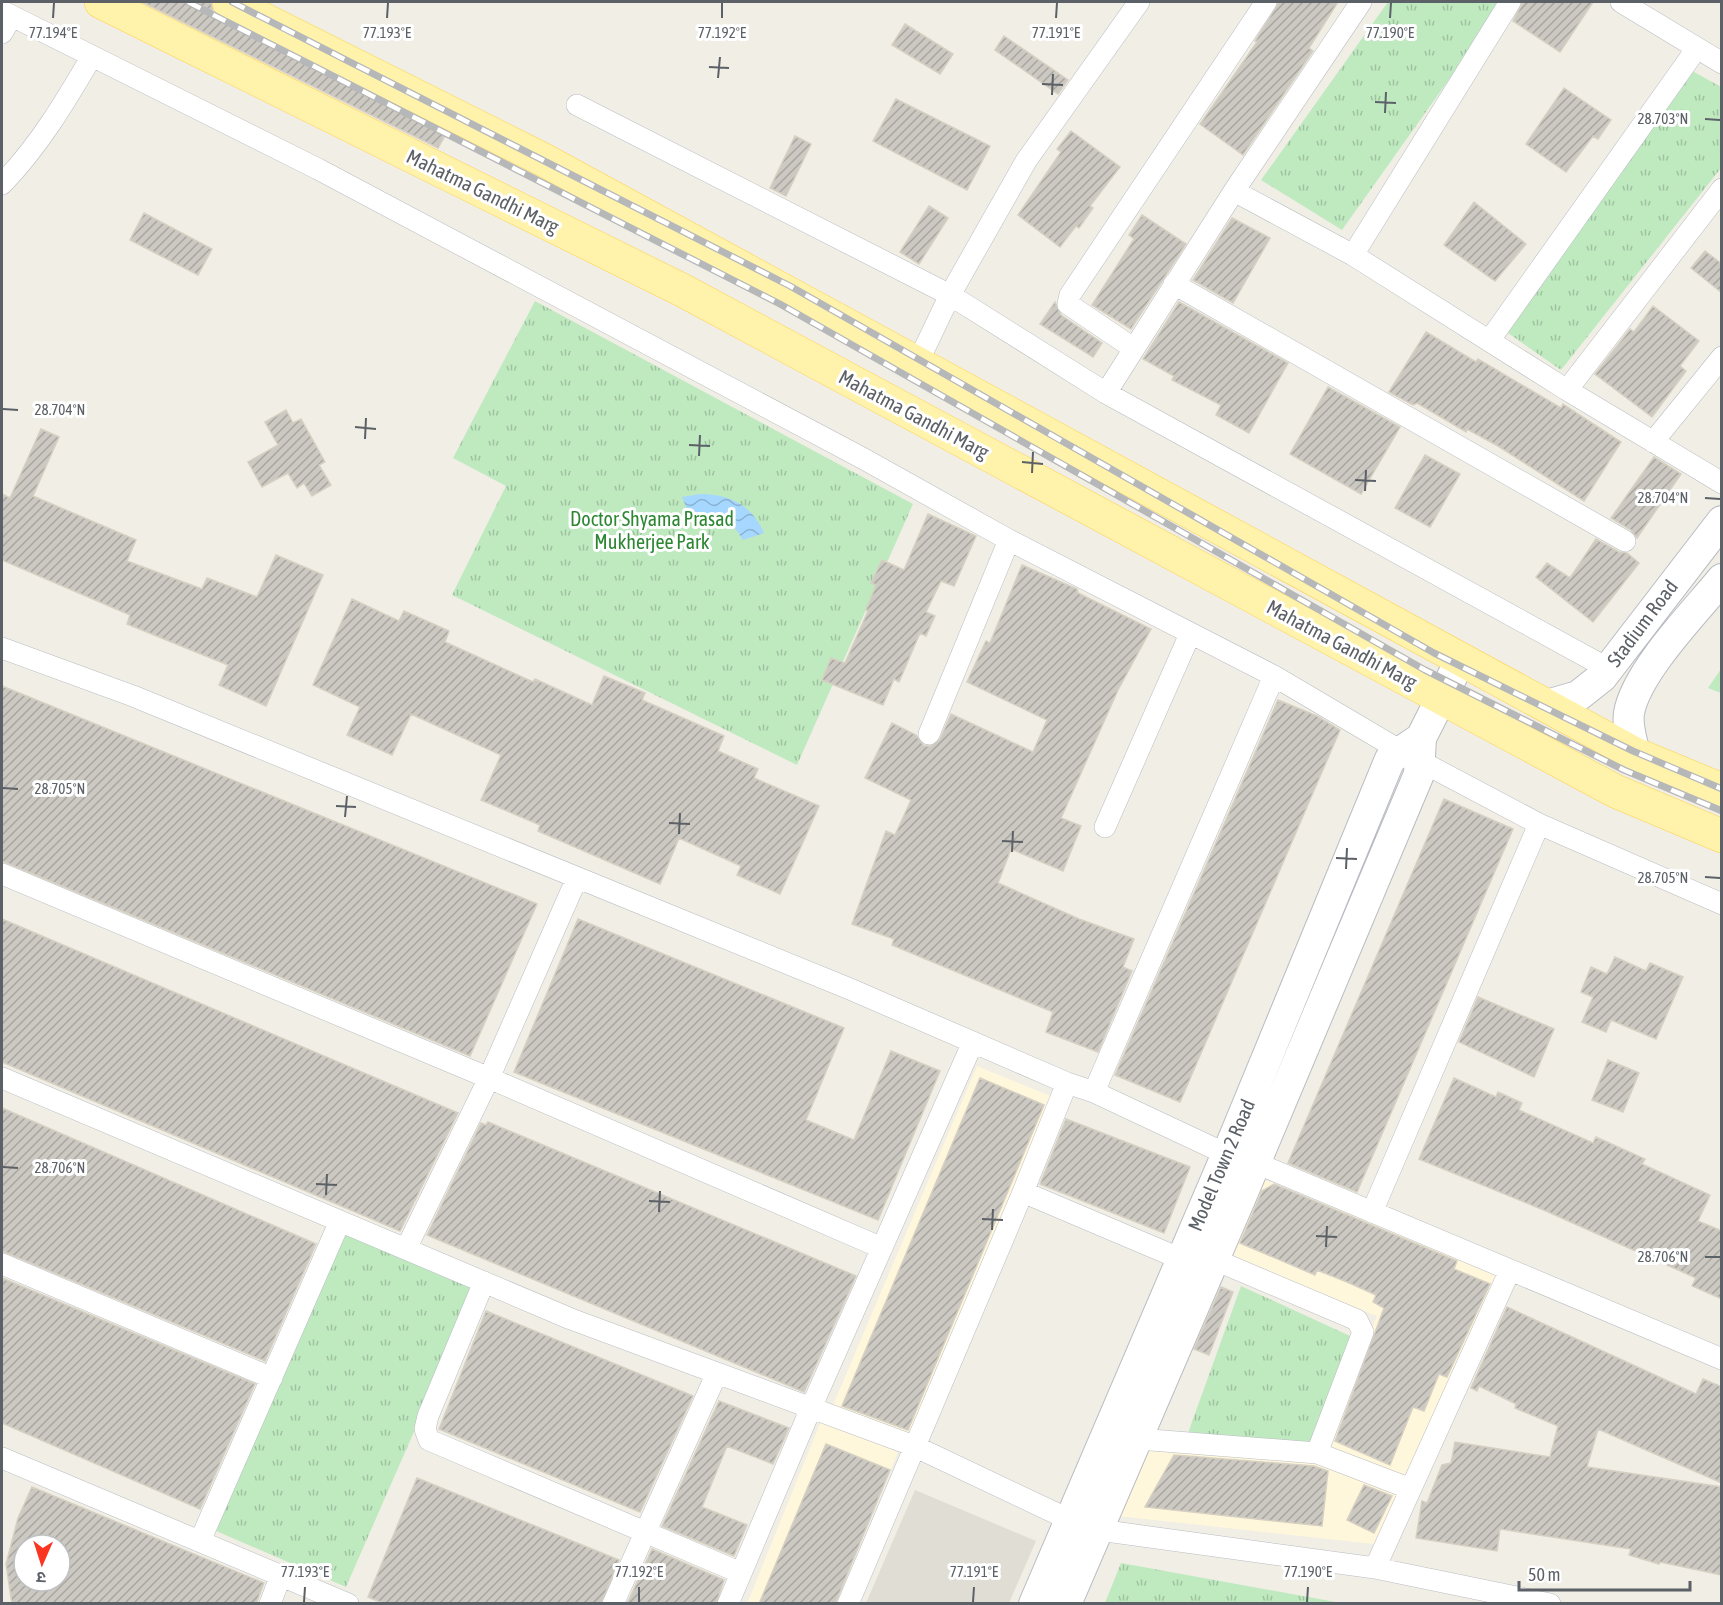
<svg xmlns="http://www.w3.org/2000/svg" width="1723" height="1605" viewBox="0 0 1723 1605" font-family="'Asap Condensed','Noto Sans Devanagari',sans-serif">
<defs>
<pattern id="park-tufts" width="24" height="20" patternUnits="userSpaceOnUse" patternTransform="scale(1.5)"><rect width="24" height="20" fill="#bfeac0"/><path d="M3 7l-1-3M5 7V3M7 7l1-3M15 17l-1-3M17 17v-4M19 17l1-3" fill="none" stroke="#9ec1a0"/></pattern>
<pattern id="water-waves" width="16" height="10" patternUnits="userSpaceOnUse" patternTransform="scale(1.5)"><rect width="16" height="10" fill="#a6d7ff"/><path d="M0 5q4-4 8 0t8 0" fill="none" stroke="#8ab2d2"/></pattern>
<pattern id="building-hatch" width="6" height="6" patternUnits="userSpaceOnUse" patternTransform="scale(1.5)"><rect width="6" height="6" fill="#ccc8c2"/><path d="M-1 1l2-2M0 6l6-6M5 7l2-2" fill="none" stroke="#a9a6a1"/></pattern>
</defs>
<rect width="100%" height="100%" fill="#f0eee5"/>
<path fill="#fff7db" d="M 977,1066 L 1053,1097 L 908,1441 L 831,1410 Z
M 1261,1178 L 1501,1277 L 1374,1544 L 1117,1516 L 1146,1443 L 1321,1455 L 1377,1316 L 1221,1260 Z
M 821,1421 L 898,1452 L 836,1603 L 747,1604 Z"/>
<path fill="#e0ddd4" d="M 915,1490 L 1036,1541 L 1009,1603 L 866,1603 Z"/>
<path fill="#bfeac0" d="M 1721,669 L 1721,693 L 1708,688 Z"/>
<path fill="url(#park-tufts)" d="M 1388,2 L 1504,2 L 1342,230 L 1261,180 Z
M 1678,63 L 1721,87 L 1721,168 L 1561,370 L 1495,324 Z
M 535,301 L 913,504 L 797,765 L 452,595 L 506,486 L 453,458 Z
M 344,1233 L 476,1290 L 346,1587 L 214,1530 Z
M 1241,1286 L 1350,1336 L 1309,1447 L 1188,1433 Z
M 1121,1563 L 1341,1603 L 1105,1603 Z"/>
<path fill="url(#water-waves)" d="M 700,494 C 729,494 752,505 764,533 L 743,540 C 732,519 713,513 691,519 L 682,497 Z"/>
<path fill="url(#building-hatch)" stroke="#d6d0c2" stroke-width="1.5" fill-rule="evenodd" d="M 142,2 L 211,2 L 213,12 L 221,19 L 447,132 L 438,148 Z
M 1279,2 L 1338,2 L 1309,48 L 1313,51 L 1243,155 L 1200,124 L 1257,42 L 1255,41 Z
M 1523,2 L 1593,2 L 1560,52 L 1513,21 Z
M 905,24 L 953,54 L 940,74 L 892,45 Z
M 1004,36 L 1068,80 L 1058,94 L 995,50 Z
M 1564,88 L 1611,120 L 1598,139 L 1593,136 L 1566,172 L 1526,144 Z
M 896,99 L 990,146 L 967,190 L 873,141 Z
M 1071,131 L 1120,167 L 1090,206 L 1093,208 L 1079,228 L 1076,226 L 1060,247 L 1018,215 L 1061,152 L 1057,149 Z
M 795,136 L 811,144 L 786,196 L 770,188 Z
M 1474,202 L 1526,244 L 1495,281 L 1444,245 Z
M 929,206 L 948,218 L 919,264 L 900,252 Z
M 144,213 L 212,249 L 198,275 L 130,240 Z
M 1142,215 L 1186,244 L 1131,329 L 1092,305 L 1134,239 L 1129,235 Z
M 1232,218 L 1270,238 L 1233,303 L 1193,280 Z
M 1705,251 L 1722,264 L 1722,293 L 1691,268 Z
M 1055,302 L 1061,315 L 1102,343 L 1093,357 L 1040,324 Z
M 1179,302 L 1288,363 L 1249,433 L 1216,415 L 1221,405 L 1172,380 L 1174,376 L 1143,359 Z
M 1653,306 L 1699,341 L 1680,366 L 1686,371 L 1652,417 L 1595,374 L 1630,329 L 1634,332 Z
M 1426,332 L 1476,362 L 1478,359 L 1561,408 L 1563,404 L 1621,442 L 1584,501 L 1498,446 L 1467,429 L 1466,432 L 1417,403 L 1413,405 L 1389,392 Z
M 1328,387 L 1400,427 L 1361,494 L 1290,454 Z
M 286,410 L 293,423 L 301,419 L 325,462 L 319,465 L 331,485 L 312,496 L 304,483 L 297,488 L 288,473 L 262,487 L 248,462 L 278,445 L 265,422 Z
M 41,429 L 59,437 L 33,496 L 136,540 L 127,561 L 202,589 L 207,578 L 257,597 L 276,555 L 323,575 L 266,706 L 219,685 L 228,665 L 127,624 L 130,615 L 2,560 L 2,494 L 10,498 Z
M 1425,455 L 1460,474 L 1430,527 L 1395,508 Z
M 1654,457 L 1681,474 L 1637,538 L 1631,530 L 1611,518 Z
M 928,514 L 976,536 L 954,586 L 941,581 L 926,612 L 935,616 L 926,636 L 920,633 L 899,682 L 894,679 L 883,705 L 822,680 L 831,658 L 845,663 L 868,611 L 866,610 L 876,585 L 871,583 L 882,560 L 904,570 Z
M 1596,539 L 1619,552 L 1627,553 L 1639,563 L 1593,622 L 1536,577 L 1547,563 L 1570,578 Z
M 1022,565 L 1077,589 L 1078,593 L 1151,629 L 1118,690 L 1061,818 L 1081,826 L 1063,871 L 1011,849 L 998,883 L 1079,919 L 1134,939 L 1123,967 L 1132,971 L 1098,1052 L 1046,1032 L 1053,1012 L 892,945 L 894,939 L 852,924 L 886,831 L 895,835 L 911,800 L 865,778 L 892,723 L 916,735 L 924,746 L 931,746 L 940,739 L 951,714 L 1033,752 L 1047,720 L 967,682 L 986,641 L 990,643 Z
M 352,599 L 399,621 L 404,611 L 449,631 L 445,642 L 533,682 L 535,679 L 592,705 L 604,676 L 645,693 L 642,700 L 724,736 L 718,751 L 758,769 L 754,778 L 819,806 L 780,894 L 737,875 L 741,866 L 679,838 L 660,884 L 538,831 L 540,825 L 481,800 L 501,755 L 411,714 L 392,755 L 347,735 L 360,707 L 313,685 Z
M 2,686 L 537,904 L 470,1056 L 2,861 Z
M 1278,700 L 1317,716 L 1340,730 L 1180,1102 L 1115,1075 Z
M 1444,799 L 1513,829 L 1357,1192 L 1288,1163 Z
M 2,919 L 458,1113 L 400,1231 L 2,1062 Z
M 578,919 L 844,1028 L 806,1120 L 854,1140 L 891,1051 L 940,1071 L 878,1220 L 514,1072 Z
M 1615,957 L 1646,971 L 1650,963 L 1683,977 L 1656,1039 L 1611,1020 L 1606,1032 L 1582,1022 L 1593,997 L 1581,992 L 1591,967 L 1607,974 Z
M 1478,997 L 1554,1029 L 1534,1077 L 1459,1042 Z
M 1608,1060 L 1639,1073 L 1623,1112 L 1592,1100 Z
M 980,1078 L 1044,1105 L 908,1430 L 842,1406 Z
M 1454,1078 L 1496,1097 L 1498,1092 L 1522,1103 L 1519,1110 L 1593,1143 L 1596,1137 L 1645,1159 L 1642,1164 L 1710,1195 L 1698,1221 L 1722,1231 L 1722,1299 L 1692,1286 L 1696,1278 L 1546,1211 L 1419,1159 Z
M 2,1108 L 316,1244 L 265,1361 L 2,1251 Z
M 1066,1119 L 1190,1167 L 1164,1233 L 1040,1184 Z
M 488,1122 L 856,1276 L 804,1392 L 427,1235 L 481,1123 L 486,1125 Z
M 1274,1184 L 1457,1261 L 1454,1269 L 1490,1284 L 1447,1377 L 1439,1374 L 1424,1411 L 1413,1407 L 1390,1465 L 1335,1441 L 1384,1308 L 1373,1302 L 1376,1295 L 1347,1282 L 1317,1270 L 1315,1275 L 1240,1243 L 1262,1191 Z
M 2,1278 L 255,1384 L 200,1509 L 2,1423 Z
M 1221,1287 L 1233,1292 L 1209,1355 L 1194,1349 Z
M 1507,1307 L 1696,1394 L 1703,1379 L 1722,1387 L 1722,1483 L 1598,1429 L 1587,1467 L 1722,1487 L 1722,1575 L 1660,1562 L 1659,1564 L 1629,1555 L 1631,1549 L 1500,1529 L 1497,1551 L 1416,1538 L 1422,1501 L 1427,1503 L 1442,1465 L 1451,1463 L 1455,1442 L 1550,1457 L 1558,1426 L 1515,1408 L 1516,1404 L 1479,1386 L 1477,1391 L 1471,1388 Z
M 486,1311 L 693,1396 L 640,1512 L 439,1429 Z
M 719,1401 L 789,1428 L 773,1464 L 727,1446 L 702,1507 L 747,1525 L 734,1556 L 662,1526 Z
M 826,1444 L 890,1470 L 835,1604 L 759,1604 Z
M 1174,1455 L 1314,1466 L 1328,1471 L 1322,1526 L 1145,1507 Z
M 417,1478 L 619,1560 L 601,1604 L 385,1604 L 368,1597 Z
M 1364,1485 L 1392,1496 L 1374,1533 L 1347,1520 Z
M 32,1487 L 264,1583 L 256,1604 L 12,1604 L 6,1564 L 18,1518 ZM 24,1545 L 60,1545 L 60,1581 L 24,1581 Z
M 652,1549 L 724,1580 L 716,1604 L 627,1604 Z"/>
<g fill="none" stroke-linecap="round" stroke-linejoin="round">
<g stroke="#b9bdc2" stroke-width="22">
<path id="street" d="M 1621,2 L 1722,63
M 2,11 L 318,169 L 864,459 L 1009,540 L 1274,676 L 1401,751
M 2,33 L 12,16
M 577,105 L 950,295 L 1106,393 L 1607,668
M 2,184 C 39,146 65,102 92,56
M 1234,191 L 1361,2
M 1353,255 L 1510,2
M 1174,284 L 1625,541
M 1489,341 L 1697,48
M 1133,348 L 1068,304 L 1070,295 L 1266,2
M 918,362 L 950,295 L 1026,161 L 1139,2
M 1567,390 L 1722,189
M 1106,393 L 1234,191 L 1353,255 L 1567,390 L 1722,483
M 1653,442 L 1722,357
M 2,648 L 133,696 L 850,989 L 1067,1083 L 1094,1092 L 1226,1154
M 929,734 L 1009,540
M 1420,761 L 1539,824 L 1722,904
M 1105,827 L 1190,634
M 2,874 L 489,1078 L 577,878
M 2,1078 L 571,1319 L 914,1446 L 1070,1520 L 1099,1530 L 1375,1568 L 1550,1604
M 1094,1092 L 1274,676
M 1256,1163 L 1722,1359
M 1023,1192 L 1181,1259
M 1372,1212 L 1539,824
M 406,1249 L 489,1078 L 882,1248
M 1213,1259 L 1357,1320 L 1363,1332 L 1317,1453
M 2,1264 L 272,1378
M 484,1282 L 428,1416 L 425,1429 L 429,1440 L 741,1573
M 1138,1439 L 1317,1453 L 1411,1489
M 2,1458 L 348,1604
M 200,1541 L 340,1221
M 1375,1568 L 1510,1270
M 270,1604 L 281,1575
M 613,1604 L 717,1373
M 728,1604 L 811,1408 L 973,1042
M 848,1604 L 1023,1192 L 1067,1083"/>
</g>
<g stroke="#b8bcc2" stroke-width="32">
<path id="secondary" d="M 1547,705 L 1578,696 L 1602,677 L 1722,521
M 1635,754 C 1632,740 1627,727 1629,713 C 1636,672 1695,612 1722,579
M 1034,1604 L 1235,1135 L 1390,759 L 1421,738
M 1066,1604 L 1241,1197 L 1419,774 L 1421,738 L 1461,659"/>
</g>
<g stroke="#ffd14f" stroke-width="34">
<path id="primary" d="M 101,2 L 682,290 L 1615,791 L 1722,836
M 229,2 L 542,159 L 1635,754 L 1722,790"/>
</g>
<use href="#street" stroke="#fff" stroke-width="21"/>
<use href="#secondary" stroke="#fff" stroke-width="30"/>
<use href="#primary" stroke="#fff3ab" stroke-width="33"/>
<g stroke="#b6b7b8" stroke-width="7">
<path id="rail" d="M 188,2 L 780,304 L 1425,670 L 1624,770 L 1722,811
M 232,2 L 790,286 L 1434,653 L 1633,751 L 1722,789"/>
</g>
<use href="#rail" stroke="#fff" stroke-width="4.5" stroke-dasharray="14" stroke-linecap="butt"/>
</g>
<path fill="none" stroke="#5c6167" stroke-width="2" d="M 53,18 L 54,3M 387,18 L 388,3M 722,18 L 722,3M 1056,18 L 1057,3M 1390,18 L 1391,3M 709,67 L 729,68M 718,78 L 720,57M 1042,84 L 1063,85M 1052,95 L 1053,74M 1375,102 L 1396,103M 1385,113 L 1386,92M 1705,119 L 1720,120M 3,409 L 18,410M 355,427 L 376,429M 365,439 L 366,418M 689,445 L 710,446M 699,456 L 700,435M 1022,462 L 1043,464M 1032,473 L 1033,452M 1355,480 L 1376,481M 1365,491 L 1366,470M 1705,498 L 1720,499M 3,788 L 18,789M 336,806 L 356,807M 345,817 L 347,796M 669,823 L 690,824M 679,834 L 680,813M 1002,841 L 1023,842M 1012,852 L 1013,831M 1336,858 L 1357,859M 1346,869 L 1347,848M 1705,877 L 1720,878M 3,1167 L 18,1168M 316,1184 L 337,1185M 326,1195 L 327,1174M 649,1201 L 670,1202M 659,1212 L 660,1191M 982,1219 L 1003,1220M 992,1230 L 993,1209M 1316,1236 L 1337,1237M 1326,1247 L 1327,1226M 1705,1257 L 1720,1257M 304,1602 L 305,1587M 639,1602 L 639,1587M 973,1602 L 974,1587M 1307,1602 L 1308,1587"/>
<g text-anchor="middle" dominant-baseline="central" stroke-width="6" stroke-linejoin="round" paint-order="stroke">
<g font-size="20" fill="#5c6167" stroke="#fff">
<text transform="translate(483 191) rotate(26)">Mahatma Gandhi Marg</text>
<text transform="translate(914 414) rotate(28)">Mahatma Gandhi Marg</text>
<text transform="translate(1642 623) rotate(-53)">Stadium Road</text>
<text transform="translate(1342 644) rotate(28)">Mahatma Gandhi Marg</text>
<text transform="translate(1221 1165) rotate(-67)">Model Town 2 Road</text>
</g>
<g font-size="20" fill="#2c8632" stroke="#fff">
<text x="652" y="518">Doctor Shyama Prasad<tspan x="652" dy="23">Mukherjee Park</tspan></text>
</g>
</g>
<g font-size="15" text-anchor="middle" fill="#5c6167" stroke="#fff" stroke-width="6" stroke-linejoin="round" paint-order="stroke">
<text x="387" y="38">77.193°E</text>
<text x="722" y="38">77.192°E</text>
<text x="1056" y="38">77.191°E</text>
<text x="1390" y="38">77.190°E</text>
<text x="53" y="38">77.194°E</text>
<text x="1663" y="124">28.703°N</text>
<text x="60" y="415">28.704°N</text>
<text x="1663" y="503">28.704°N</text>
<text x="60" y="794">28.705°N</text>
<text x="1663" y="883">28.705°N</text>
<text x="60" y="1173">28.706°N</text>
<text x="1663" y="1262">28.706°N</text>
<text x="305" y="1577">77.193°E</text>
<text x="639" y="1577">77.192°E</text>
<text x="974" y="1577">77.191°E</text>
<text x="1308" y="1577">77.190°E</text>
</g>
<rect width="1723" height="1605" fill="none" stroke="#5c6167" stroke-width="6"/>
<g transform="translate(42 1563) rotate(183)"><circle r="28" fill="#ffffff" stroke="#bec0c2" stroke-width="1.5"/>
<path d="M0-4.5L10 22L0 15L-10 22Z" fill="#fa3621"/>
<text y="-9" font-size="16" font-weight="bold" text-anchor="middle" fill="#5c6167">उ</text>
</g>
<path d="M1519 1581v9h171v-9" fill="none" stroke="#5c6167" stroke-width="3"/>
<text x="1528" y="1581" font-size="18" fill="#5c6167" stroke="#ffffff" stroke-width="4.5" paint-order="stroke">50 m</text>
</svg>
